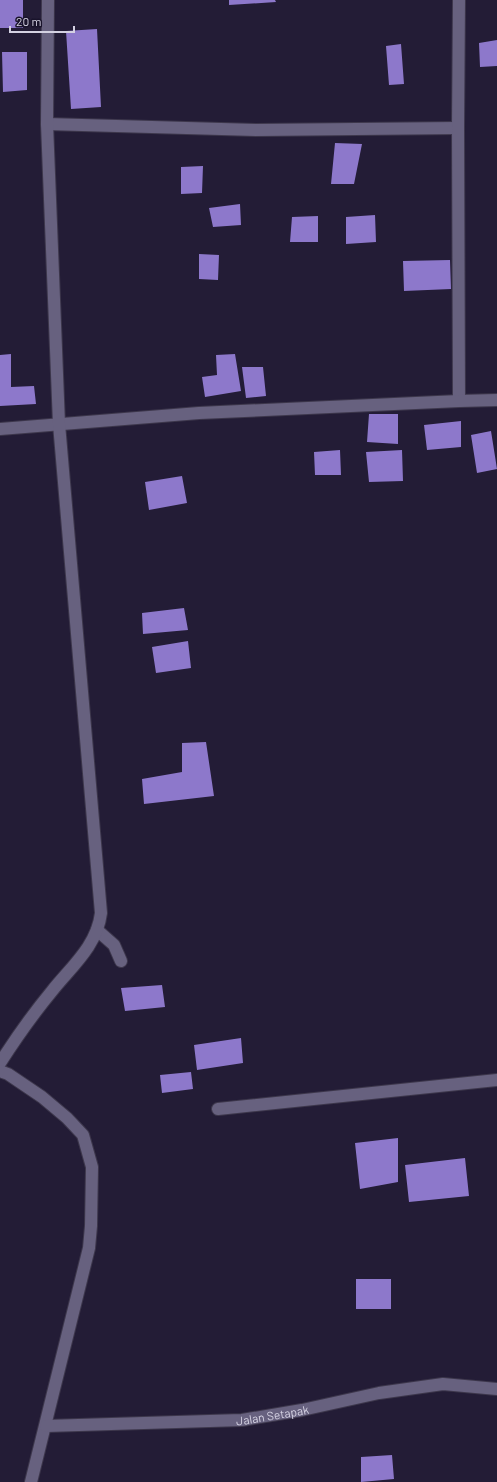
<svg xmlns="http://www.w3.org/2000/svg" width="497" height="1482" viewBox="0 0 497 1482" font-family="Barlow,sans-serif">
<rect width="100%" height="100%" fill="#231c36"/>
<path fill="#8d78cb" d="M 0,0 L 23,0 L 23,28 L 0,28 Z
M 229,0 L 275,0 L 276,2 L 229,5 Z
M 97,29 L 101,107 L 71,109 L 66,31 Z
M 497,40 L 497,66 L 480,67 L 479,43 Z
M 401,44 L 404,84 L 389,85 L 386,46 Z
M 2,52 L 27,52 L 27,90 L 3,92 Z
M 335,143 L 362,144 L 354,184 L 331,184 Z
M 203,166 L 202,193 L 181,194 L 181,167 Z
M 240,204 L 241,225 L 213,227 L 209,208 Z
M 375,215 L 376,242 L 346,244 L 346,217 Z
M 318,216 L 318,242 L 290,242 L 292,217 Z
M 199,254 L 219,255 L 218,280 L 199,279 Z
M 450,260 L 451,289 L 404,291 L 403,261 Z
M 11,354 L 11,387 L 34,386 L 36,404 L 0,406 L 0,355 Z
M 235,354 L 241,391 L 205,397 L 202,377 L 217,375 L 216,355 Z
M 242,367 L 263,367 L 266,396 L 246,398 Z
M 369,414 L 398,414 L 398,444 L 367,442 Z
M 461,421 L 461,447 L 427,450 L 424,425 Z
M 491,431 L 497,469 L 477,473 L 471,435 Z
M 340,450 L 341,475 L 315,475 L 314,452 Z
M 402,450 L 403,481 L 369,482 L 366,452 Z
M 182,476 L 187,503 L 149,510 L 145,482 Z
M 184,608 L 188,630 L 143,634 L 142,613 Z
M 188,641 L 191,668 L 156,673 L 152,647 Z
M 206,742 L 214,796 L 144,804 L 142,779 L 182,772 L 182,743 Z
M 162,985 L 165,1007 L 125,1011 L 121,988 Z
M 241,1038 L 243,1063 L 197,1070 L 194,1045 Z
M 191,1072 L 193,1089 L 162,1093 L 160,1075 Z
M 398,1138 L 398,1182 L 360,1189 L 355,1143 Z
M 465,1158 L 469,1196 L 409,1202 L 405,1165 Z
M 356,1279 L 391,1279 L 391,1309 L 356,1309 Z
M 392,1455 L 394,1479 L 361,1482 L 361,1457 Z"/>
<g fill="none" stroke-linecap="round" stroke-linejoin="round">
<g stroke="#3d374c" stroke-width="14">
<g id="minor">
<path d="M 47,124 L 256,130 L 458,128"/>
<path d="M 459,401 L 458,128 L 459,0"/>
<path d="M 0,429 L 199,413 L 459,401 L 497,400"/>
<path d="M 97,930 L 114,945 L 121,961"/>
<path d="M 0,1063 C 16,1038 33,1014 52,991 C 71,967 97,946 101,913 L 59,424 L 47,124 L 48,0"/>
<path d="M 0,1071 L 8,1074 L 42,1097 L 67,1118 L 83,1135 L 92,1167 L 91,1226 L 89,1248 L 31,1482"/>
<path d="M 218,1109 L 497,1080"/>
<path id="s1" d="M 46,1426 L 242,1420 L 302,1410 L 379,1393 L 443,1384 L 497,1389"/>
</g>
</g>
<use href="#minor" stroke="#67617f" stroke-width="12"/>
</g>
<g text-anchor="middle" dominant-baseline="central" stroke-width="4" stroke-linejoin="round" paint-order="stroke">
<g font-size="12" fill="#d4d1e2" stroke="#19132b">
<text stroke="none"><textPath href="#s1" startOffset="227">Jalan Setapak</textPath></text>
</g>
</g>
<path d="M10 26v6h64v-6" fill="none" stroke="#d4d1e2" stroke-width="2"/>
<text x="16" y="26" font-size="12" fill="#d4d1e2" stroke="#19132b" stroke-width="3" paint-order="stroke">20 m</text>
</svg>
